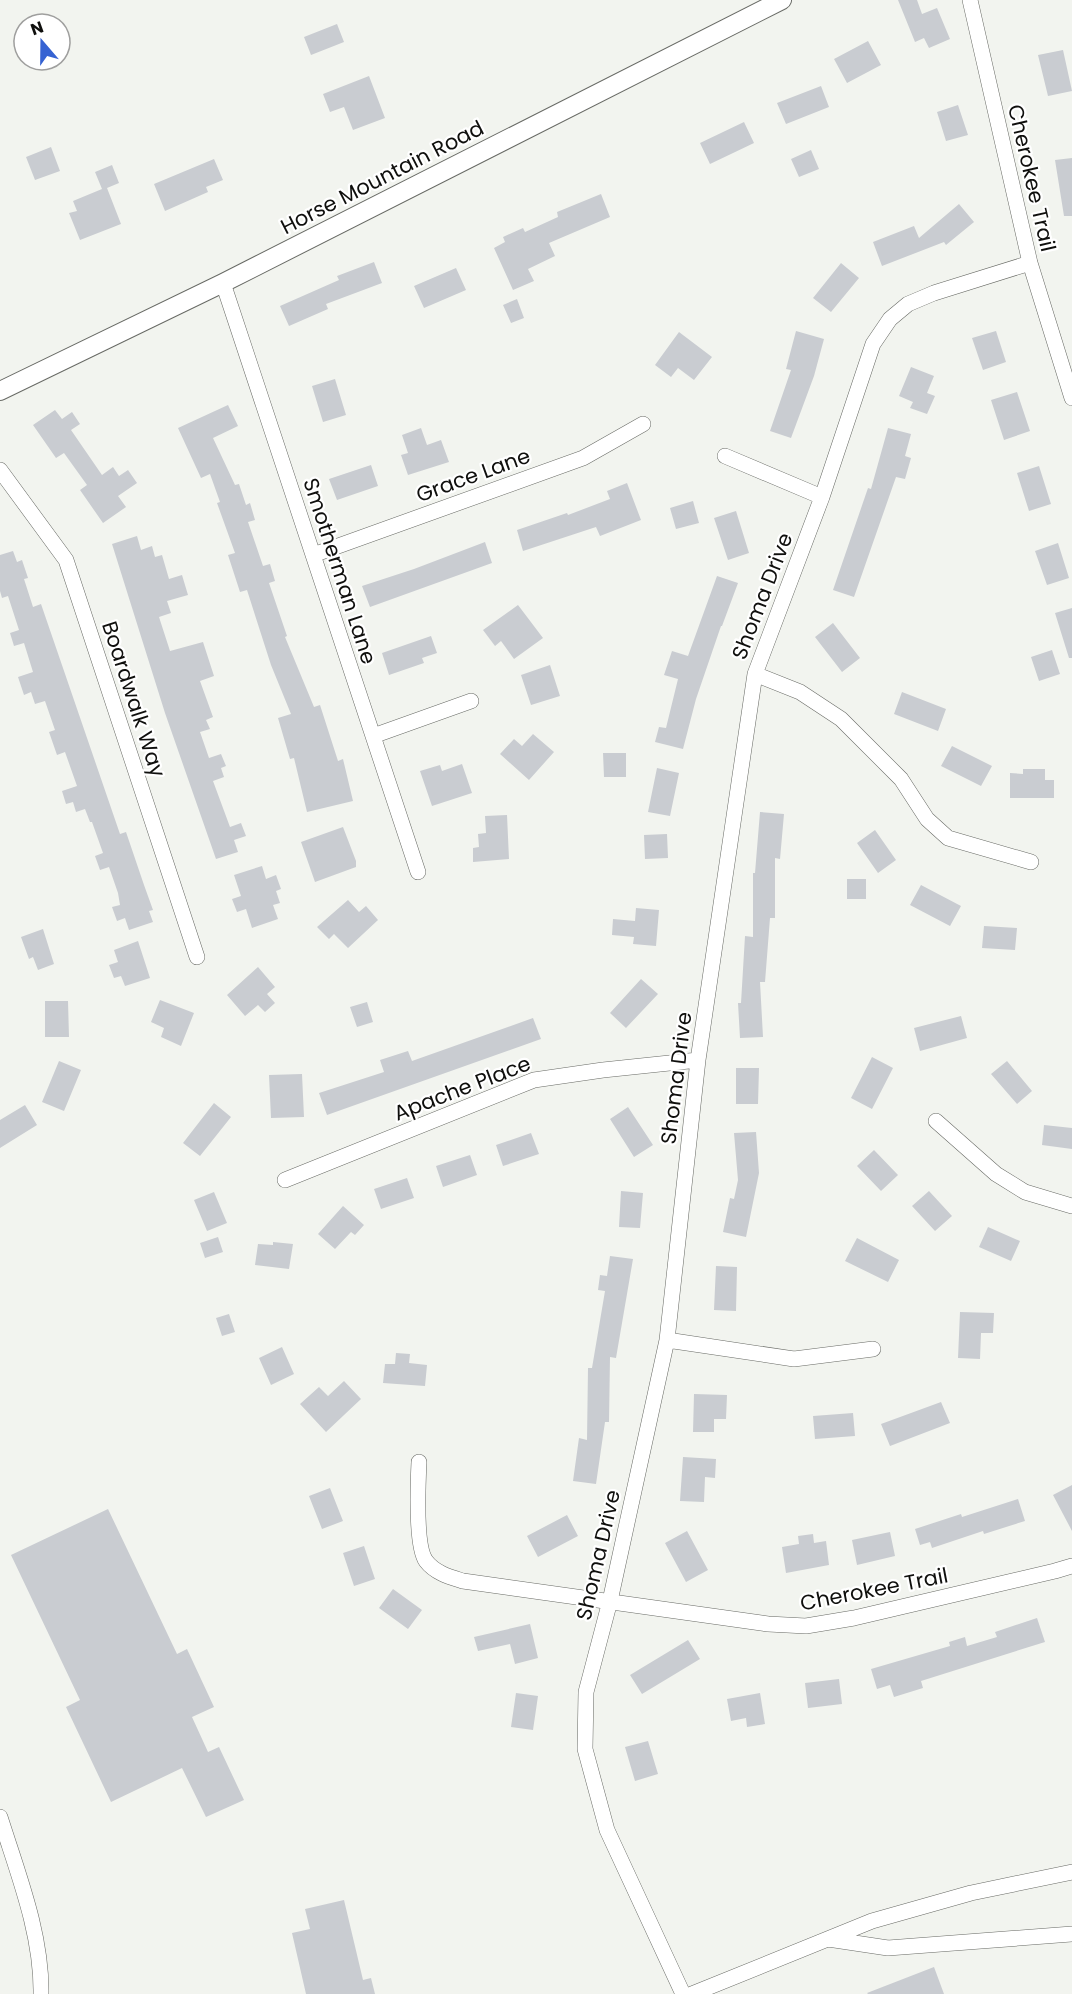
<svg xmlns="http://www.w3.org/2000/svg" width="1072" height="1994" viewBox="0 0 1072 1994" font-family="Poppins,sans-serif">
<rect width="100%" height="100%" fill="#f2f4ef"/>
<path fill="#c9ccd1" d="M 898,0 L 917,0 L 922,14 L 937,8 L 950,39 L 929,48 L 924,38 L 915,42 Z
M 337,24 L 344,42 L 311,55 L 304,37 Z
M 868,41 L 881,65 L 847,83 L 834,59 Z
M 1063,50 L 1072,91 L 1048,96 L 1038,55 Z
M 369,76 L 385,118 L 353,130 L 344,107 L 330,112 L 323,94 Z
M 821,86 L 829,107 L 786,124 L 777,103 Z
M 958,105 L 968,135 L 946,141 L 937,112 Z
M 744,122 L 754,143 L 710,164 L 700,143 Z
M 51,147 L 60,171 L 35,180 L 26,157 Z
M 811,150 L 819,169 L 799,177 L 791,159 Z
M 1072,158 L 1072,216 L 1064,216 L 1055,160 Z
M 214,159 L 223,180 L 206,187 L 208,192 L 165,211 L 154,184 Z
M 112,165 L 119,183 L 107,188 L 121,224 L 80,240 L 69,213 L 77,211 L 73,201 L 102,189 L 95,172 Z
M 601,194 L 610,217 L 549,243 L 555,256 L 528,269 L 534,281 L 513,290 L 494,248 L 505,242 L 503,237 L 523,228 L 525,232 L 558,217 L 557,212 Z
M 959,204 L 974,222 L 946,245 L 944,242 L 882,266 L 873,242 L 914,226 L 919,238 Z
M 374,262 L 382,283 L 326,304 L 328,309 L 289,326 L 280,306 L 339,280 L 337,276 Z
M 841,263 L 859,278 L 831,312 L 813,298 Z
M 456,268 L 466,290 L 424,308 L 414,286 Z
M 517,299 L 524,318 L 511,323 L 503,305 Z
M 796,331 L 824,339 L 814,376 L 791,438 L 770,431 L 791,370 L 786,369 Z
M 996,331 L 1006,362 L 983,370 L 972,338 Z
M 679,332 L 712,357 L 694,380 L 678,368 L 671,377 L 655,365 Z
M 911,367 L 934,376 L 927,393 L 935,396 L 927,414 L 910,408 L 913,402 L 899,396 Z
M 335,379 L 346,415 L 323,422 L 312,386 Z
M 1017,392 L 1030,431 L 1004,440 L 991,400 Z
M 228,405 L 238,426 L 213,438 L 235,485 L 239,484 L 246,505 L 250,503 L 255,520 L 248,522 L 263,566 L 270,564 L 275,581 L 269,583 L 287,636 L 285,637 L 314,707 L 320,705 L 338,761 L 343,759 L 353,801 L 307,812 L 294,758 L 290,759 L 278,718 L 291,714 L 271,665 L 247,590 L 240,592 L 228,555 L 235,553 L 217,503 L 220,502 L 210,474 L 201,478 L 178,428 Z
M 55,410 L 62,419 L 72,412 L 80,424 L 71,430 L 102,475 L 113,467 L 119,476 L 128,470 L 137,483 L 118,496 L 126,507 L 103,523 L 80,490 L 87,485 L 64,453 L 56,458 L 33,425 Z
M 421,428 L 427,445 L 441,440 L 449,462 L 408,475 L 401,455 L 408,453 L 402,435 Z
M 888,428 L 911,434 L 905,456 L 911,458 L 905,479 L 896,477 L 854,597 L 833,590 L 868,488 L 871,489 Z
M 371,465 L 378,486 L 337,500 L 329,479 Z
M 1039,466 L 1051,504 L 1029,511 L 1017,473 Z
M 627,483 L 641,520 L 600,536 L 596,527 L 523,551 L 517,530 L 567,513 L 568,515 L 610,499 L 607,491 Z
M 693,501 L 699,523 L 676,529 L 670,508 Z
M 736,511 L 749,553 L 728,560 L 714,518 Z
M 137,536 L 141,550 L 152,546 L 155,557 L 162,555 L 169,579 L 182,575 L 188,595 L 167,601 L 171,613 L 159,617 L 170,651 L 203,642 L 214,676 L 200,681 L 213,717 L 206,720 L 210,729 L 200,732 L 209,758 L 221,754 L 226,766 L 221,768 L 224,777 L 213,781 L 230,827 L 241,823 L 246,836 L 234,840 L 238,852 L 216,859 L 165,713 L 112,544 Z
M 485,542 L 492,563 L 370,607 L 362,586 L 414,569 Z
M 1058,543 L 1069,578 L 1047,585 L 1035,551 Z
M 13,551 L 17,562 L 22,560 L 28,578 L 24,579 L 33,607 L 41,604 L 120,834 L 126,832 L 144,885 L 153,910 L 149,911 L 153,922 L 129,930 L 125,918 L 117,921 L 112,907 L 120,905 L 118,893 L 109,867 L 100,870 L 95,856 L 103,853 L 92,822 L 90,822 L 85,809 L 76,812 L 73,802 L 66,804 L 62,791 L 77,786 L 65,752 L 57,755 L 49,732 L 55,730 L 45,701 L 35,704 L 31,692 L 24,695 L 18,677 L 33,672 L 24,643 L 14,646 L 10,633 L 19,630 L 8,596 L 2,598 L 0,591 L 0,555 Z
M 717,576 L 738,583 L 722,626 L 721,626 L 696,699 L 683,749 L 655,742 L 659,727 L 666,728 L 678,679 L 664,675 L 672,651 L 688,656 Z
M 518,605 L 543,638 L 514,659 L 501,641 L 495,646 L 483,630 Z
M 1072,608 L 1072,658 L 1069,658 L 1055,613 Z
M 833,623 L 860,658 L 842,672 L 815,637 Z
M 431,636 L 437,653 L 422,658 L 424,663 L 389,675 L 382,653 Z
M 1052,650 L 1060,674 L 1039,681 L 1031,657 Z
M 550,665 L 560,696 L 531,705 L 521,675 Z
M 902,692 L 946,709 L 938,731 L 894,714 Z
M 533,734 L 554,752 L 529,780 L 500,754 L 514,739 L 522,746 Z
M 952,746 L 992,766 L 981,786 L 941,766 Z
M 603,753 L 626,753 L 626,777 L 604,777 Z
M 462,764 L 472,793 L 432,806 L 420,771 L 440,765 L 442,771 Z
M 657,768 L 679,773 L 670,816 L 648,812 Z
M 1023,769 L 1045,769 L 1045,780 L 1054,780 L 1054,798 L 1010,798 L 1010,773 L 1023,774 Z
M 760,812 L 784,814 L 780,859 L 775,858 L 775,918 L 770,918 L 765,982 L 760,982 L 763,1037 L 740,1038 L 738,1003 L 741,1003 L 745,936 L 753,937 L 753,873 L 755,873 Z
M 507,815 L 509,859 L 473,862 L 473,848 L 479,847 L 478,834 L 486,833 L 485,816 Z
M 343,827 L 356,861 L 356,867 L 315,882 L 301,842 Z
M 875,830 L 896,860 L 878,873 L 857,843 Z
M 667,834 L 668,858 L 645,859 L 644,835 Z
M 262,866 L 266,879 L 276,875 L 281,889 L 276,891 L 280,903 L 273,905 L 278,919 L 252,928 L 246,909 L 237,912 L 232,899 L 241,896 L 234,875 Z
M 847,879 L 866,879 L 866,899 L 847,899 Z
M 921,885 L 961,906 L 950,926 L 910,905 Z
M 348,900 L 359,912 L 366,906 L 378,920 L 348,948 L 334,934 L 329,939 L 317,927 Z
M 636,908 L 659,910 L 656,946 L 633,944 L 634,937 L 612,935 L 613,919 L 635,921 Z
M 984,926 L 1017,928 L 1015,950 L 982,948 Z
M 43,929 L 54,964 L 38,970 L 33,957 L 29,959 L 21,937 Z
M 138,941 L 150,978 L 125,986 L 121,976 L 114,978 L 109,965 L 118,962 L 114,950 Z
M 258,967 L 275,987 L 267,994 L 275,1003 L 265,1012 L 258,1005 L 245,1016 L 227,995 Z
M 641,979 L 658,994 L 626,1028 L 610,1013 Z
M 160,1000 L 194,1013 L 181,1046 L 161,1037 L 164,1028 L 151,1022 Z
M 45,1001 L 68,1001 L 69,1037 L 45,1037 Z
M 367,1002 L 373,1022 L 357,1027 L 350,1007 Z
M 961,1016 L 967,1038 L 920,1051 L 914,1028 Z
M 533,1018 L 541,1039 L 327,1115 L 319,1093 L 384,1072 L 380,1060 L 408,1051 L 412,1061 Z
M 872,1057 L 893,1068 L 872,1109 L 851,1098 Z
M 59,1061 L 81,1070 L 64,1111 L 42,1102 Z
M 1007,1061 L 1032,1091 L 1017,1104 L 991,1074 Z
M 736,1068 L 759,1068 L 758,1104 L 736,1104 Z
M 302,1074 L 304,1117 L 271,1118 L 269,1075 Z
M 214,1103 L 231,1117 L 200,1156 L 183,1143 Z
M 25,1105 L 37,1125 L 0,1148 L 0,1120 Z
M 628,1107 L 653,1145 L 634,1157 L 610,1119 Z
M 1044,1125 L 1072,1128 L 1072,1149 L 1042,1145 Z
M 756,1132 L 759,1173 L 746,1237 L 723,1232 L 730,1198 L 734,1199 L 738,1180 L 734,1133 Z
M 531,1133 L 539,1154 L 503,1166 L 496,1145 Z
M 874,1150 L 898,1175 L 881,1191 L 857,1166 Z
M 470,1155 L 477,1175 L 443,1187 L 436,1166 Z
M 407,1178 L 414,1198 L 381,1209 L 374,1189 Z
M 621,1191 L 643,1193 L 640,1228 L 619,1227 Z
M 929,1191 L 952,1216 L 935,1231 L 912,1206 Z
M 214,1192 L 227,1223 L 207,1231 L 194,1200 Z
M 343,1206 L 364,1225 L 355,1235 L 351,1232 L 335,1249 L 318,1234 Z
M 988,1227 L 1020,1241 L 1011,1261 L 979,1247 Z
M 218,1237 L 223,1252 L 205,1258 L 200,1243 Z
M 857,1238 L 899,1260 L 888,1282 L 845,1261 Z
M 273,1242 L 293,1244 L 289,1269 L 255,1265 L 258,1244 L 273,1245 Z
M 610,1256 L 633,1259 L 616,1358 L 610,1357 L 609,1422 L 605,1422 L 596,1484 L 573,1481 L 579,1438 L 587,1440 L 588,1368 L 592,1368 L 605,1291 L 598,1290 L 600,1275 L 607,1276 Z
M 716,1266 L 737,1267 L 736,1311 L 714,1310 Z
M 960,1312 L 994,1313 L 993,1333 L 981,1333 L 980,1359 L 958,1358 Z
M 229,1314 L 235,1332 L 222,1336 L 216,1318 Z
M 282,1347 L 294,1374 L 271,1385 L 259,1358 Z
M 396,1353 L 410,1354 L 409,1363 L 427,1365 L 425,1386 L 383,1383 L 385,1364 L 395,1364 Z
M 344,1381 L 361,1399 L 326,1432 L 300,1404 L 319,1387 L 328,1396 Z
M 694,1394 L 727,1395 L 726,1419 L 714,1419 L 714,1432 L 693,1432 Z
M 941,1402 L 950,1423 L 890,1446 L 881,1424 Z
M 853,1413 L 855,1436 L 815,1439 L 813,1416 Z
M 683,1457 L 716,1459 L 715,1478 L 705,1477 L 704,1502 L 680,1501 Z
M 1072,1485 L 1072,1531 L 1053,1495 Z
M 330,1488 L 343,1521 L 322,1529 L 309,1496 Z
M 1018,1499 L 1025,1521 L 984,1534 L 983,1531 L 932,1548 L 930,1542 L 920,1545 L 915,1529 L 961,1514 L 962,1517 Z
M 108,1509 L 177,1654 L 187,1649 L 214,1707 L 192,1717 L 208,1752 L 219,1747 L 244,1800 L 206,1817 L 182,1768 L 111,1802 L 66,1707 L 80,1700 L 11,1555 Z
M 567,1515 L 578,1536 L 538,1557 L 527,1536 Z
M 687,1531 L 708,1570 L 686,1582 L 665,1543 Z
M 890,1532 L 895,1556 L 857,1565 L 852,1540 Z
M 813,1534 L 814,1543 L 826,1541 L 829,1565 L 786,1573 L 782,1547 L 799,1544 L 798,1536 Z
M 364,1546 L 375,1579 L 354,1586 L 343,1553 Z
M 393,1589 L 422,1610 L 408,1629 L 379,1608 Z
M 1037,1618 L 1045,1642 L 921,1681 L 923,1688 L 894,1697 L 890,1685 L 877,1689 L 871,1669 L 950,1646 L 949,1642 L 965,1637 L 967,1646 L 997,1637 L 995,1632 Z
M 530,1624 L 538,1658 L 515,1664 L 510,1644 L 478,1651 L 474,1637 Z
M 688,1640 L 700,1659 L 642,1694 L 630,1675 Z
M 839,1679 L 842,1704 L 808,1708 L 805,1683 Z
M 516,1693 L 538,1696 L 533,1730 L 511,1727 Z
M 760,1693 L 765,1724 L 747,1727 L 746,1718 L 731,1721 L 727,1699 Z
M 648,1741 L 658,1774 L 635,1781 L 625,1747 Z
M 344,1900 L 363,1980 L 371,1978 L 375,1994 L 306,1994 L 292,1933 L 310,1929 L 305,1909 Z
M 934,1967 L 944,1994 L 868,1994 L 867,1993 Z"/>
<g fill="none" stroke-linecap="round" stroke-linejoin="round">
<g stroke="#686a65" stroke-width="16">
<path id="minor" d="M 970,0 L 1030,263 L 1072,398
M 223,283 L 418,872
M 725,456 L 822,497
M 0,470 L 66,560 L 197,957
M 313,555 L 583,458 L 643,424
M 755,674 L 800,692 L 841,719 L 901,779 L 927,819 L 948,838 L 1031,862
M 373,736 L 471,701
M 936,1121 L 996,1174 L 1025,1192 L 1072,1206
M 285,1180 L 534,1080 L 603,1070 L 698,1060
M 667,1340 L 794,1359 L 873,1349
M 419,1462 C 418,1483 415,1546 426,1561 C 435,1573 450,1577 463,1581 L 768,1624 L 806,1626 L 854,1618 L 1055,1571 L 1072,1566
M 0,1817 C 18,1874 42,1934 41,1994
M 828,1939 L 888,1948 L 1072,1934
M 683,1994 L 607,1830 L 585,1749 L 586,1692 L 610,1601 L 667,1340 L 698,1060 L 755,674 L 822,497 L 873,344 L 890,319 L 908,304 L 934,293 L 1030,263
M 692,1994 L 872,1921 L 971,1893 L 1072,1872"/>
</g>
<g stroke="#686a65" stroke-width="20">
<path id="tertiary" d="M 0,391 L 223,283 L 782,0"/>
</g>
<use href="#minor" stroke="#fff" stroke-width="15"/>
<use href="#tertiary" stroke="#fff" stroke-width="18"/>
</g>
<g text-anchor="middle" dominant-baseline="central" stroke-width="4.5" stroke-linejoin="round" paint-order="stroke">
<g font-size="21" fill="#0f0f0d" stroke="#fff">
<text transform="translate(382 177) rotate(-27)">Horse Mountain Road</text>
<text transform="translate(1032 178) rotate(77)">Cherokee Trail</text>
<text transform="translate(473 475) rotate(-20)">Grace Lane</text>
<text transform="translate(340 571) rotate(72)">Smotherman Lane</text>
<text transform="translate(762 596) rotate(-69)">Shoma Drive</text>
<text transform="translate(134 699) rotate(72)">Boardwalk Way</text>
<text transform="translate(676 1078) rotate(-83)">Shoma Drive</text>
<text transform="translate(462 1088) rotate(-21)">Apache Place</text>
<text transform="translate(598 1555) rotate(-77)">Shoma Drive</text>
<text transform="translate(874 1589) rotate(-11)">Cherokee Trail</text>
</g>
</g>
<g transform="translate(42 42) rotate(340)"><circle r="28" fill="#ffffff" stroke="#9f9f9e" stroke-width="1.5"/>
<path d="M0-4.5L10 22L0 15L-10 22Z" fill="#3562d2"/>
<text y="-9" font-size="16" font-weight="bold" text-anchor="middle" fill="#0f0f0d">N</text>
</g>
</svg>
